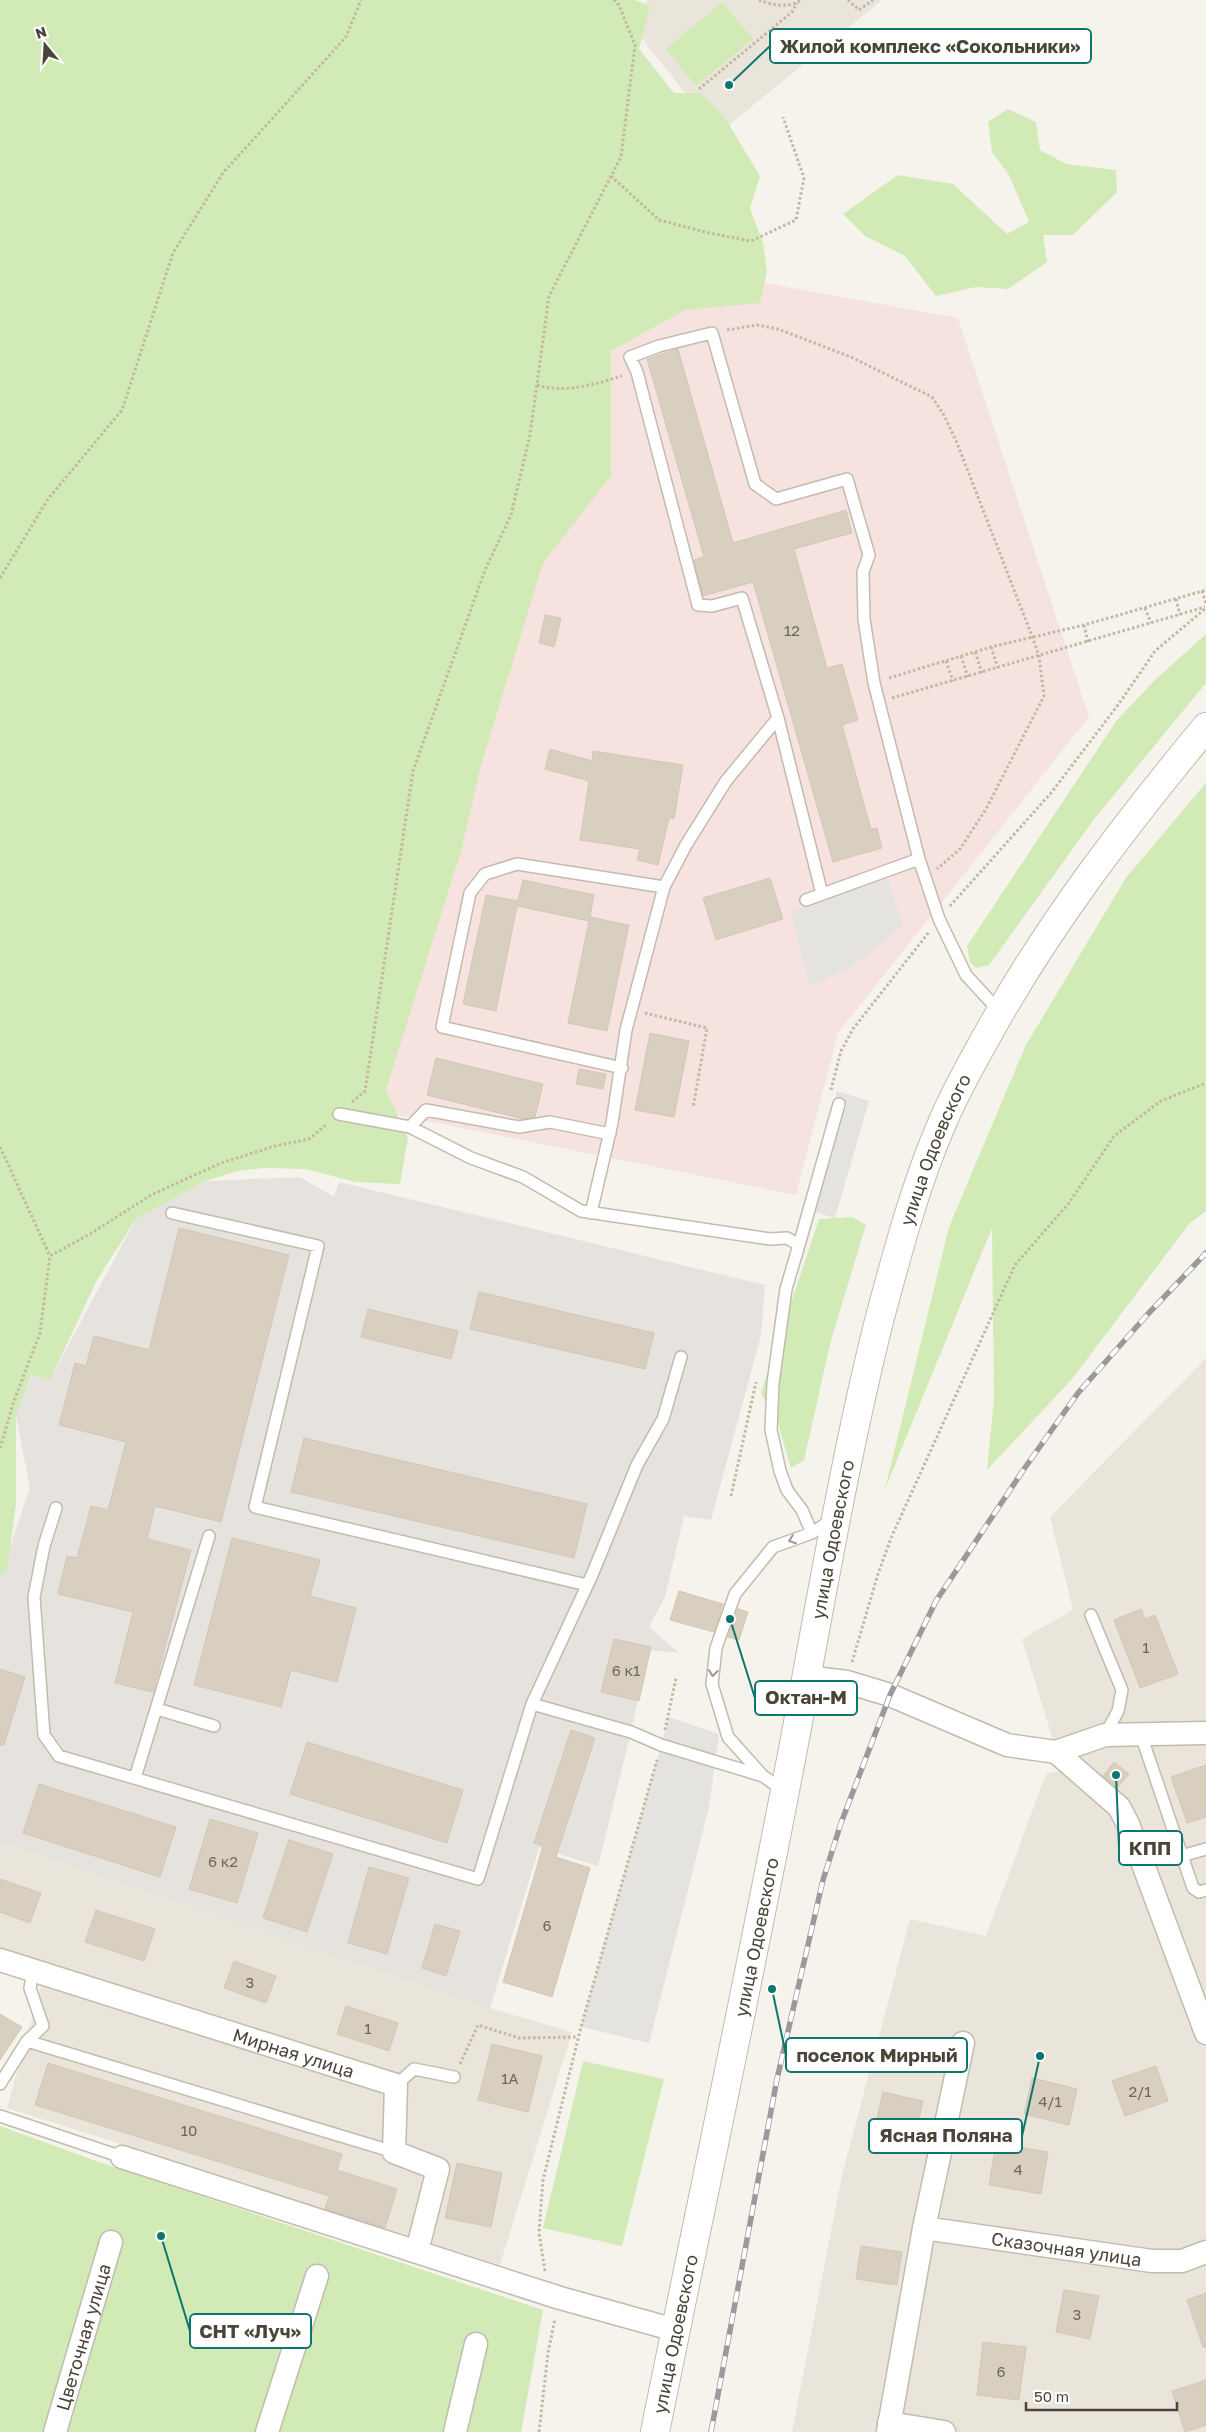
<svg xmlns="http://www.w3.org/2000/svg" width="1206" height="2432" viewBox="0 0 1206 2432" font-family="'Golos Text',sans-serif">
<rect width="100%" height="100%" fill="#f6f3ec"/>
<path fill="#eae5da" d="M 647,0 L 882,0 L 718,134 L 639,35 Z
M 1206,1358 L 1206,2432 L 792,2432 L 842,2175 L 910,1919 L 986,1936 L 1046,1774 L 1062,1770 L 1022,1639 L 1073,1610 L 1050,1517 Z
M 0,1841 L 490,2008 L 572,2032 L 500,2265 L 7,2108 L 46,1968 L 0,1951 Z"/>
<path fill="#e6e2dd" d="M 300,1177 L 334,1197 L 339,1182 L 765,1285 L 761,1335 L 711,1520 L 684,1516 L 665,1597 L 649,1627 L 679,1653 L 649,1650 L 631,1732 L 598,1866 L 539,1848 L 490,2008 L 0,1841 L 0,1576 L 30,1488 L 16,1416 L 32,1374 L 50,1379 L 136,1219 L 205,1181 Z"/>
<path fill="#f6e3e0" d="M 715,274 L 958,318 L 1089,717 L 838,1033 L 796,1195 L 377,1111 L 590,311 Z"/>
<path fill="#d2eab5" d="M 0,0 L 635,0 L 650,6 L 639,49 L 674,93 L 700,93 L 725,118 L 760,176 L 750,208 L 763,243 L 767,271 L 760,303 L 685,310 L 611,351 L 611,476 L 543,563 L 480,769 L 461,851 L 386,1090 L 408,1138 L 400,1184 L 355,1182 L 306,1169 L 264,1168 L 238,1171 L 205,1181 L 136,1219 L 97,1280 L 50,1380 L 31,1375 L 16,1416 L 16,1504 L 7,1569 L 0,1576 Z
M 722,2 L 753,39 L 696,86 L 666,49 Z
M 1008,109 L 1036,122 L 1040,150 L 1066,164 L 1116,170 L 1117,192 L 1073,235 L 1043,235 L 1047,262 L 1008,289 L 976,287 L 936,296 L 905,256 L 865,236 L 843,214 L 898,175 L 953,184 L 1007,234 L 1029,222 L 1009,175 L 992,152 L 988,122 Z
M 1206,634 L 1206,683 L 1095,818 L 989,965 L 976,968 L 970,962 L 967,946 L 1117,720 L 1156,679 Z
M 1206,783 L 1206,1211 L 1189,1224 L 1072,1379 L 987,1470 L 994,1399 L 992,1228 L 885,1489 L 949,1227 L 1025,1047 L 1125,879 Z
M 852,1217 L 866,1225 L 831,1340 L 804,1460 L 791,1468 L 778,1424 L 761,1393 L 819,1219 Z
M 583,2061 L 664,2079 L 622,2246 L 543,2228 Z
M 0,2126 L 99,2162 L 543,2310 L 521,2432 L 0,2432 Z"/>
<path fill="#e5e3e0" d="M 888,879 L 903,926 L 852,967 L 810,986 L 790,911 Z
M 837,1091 L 869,1101 L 835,1218 L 804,1209 Z
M 669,1717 L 719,1734 L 709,1807 L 649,2043 L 581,2027 Z"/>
<path fill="#d8cfc1" stroke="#d3c7b4" d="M 678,349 L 733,543 L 846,510 L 852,533 L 794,549 L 827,668 L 842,664 L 858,720 L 842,725 L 871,829 L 877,828 L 882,848 L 833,862 L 753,582 L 703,596 L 694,560 L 704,557 L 647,359 Z
M 545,615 L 561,618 L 554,647 L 539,643 Z
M 550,749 L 592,761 L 593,751 L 683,765 L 674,819 L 669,818 L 658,865 L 637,860 L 640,849 L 580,840 L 589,781 L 545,769 Z
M 770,878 L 783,919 L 716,940 L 703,898 Z
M 523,880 L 594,895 L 590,917 L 629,925 L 607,1031 L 568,1023 L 589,921 L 517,906 L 496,1011 L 463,1004 L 486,895 L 518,901 Z
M 650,1033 L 689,1041 L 674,1117 L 635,1110 Z
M 436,1058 L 543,1084 L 535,1117 L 523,1119 L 427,1095 Z
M 579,1069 L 606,1074 L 603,1089 L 576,1084 Z
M 179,1228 L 289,1255 L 221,1522 L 155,1506 L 147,1539 L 191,1550 L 153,1692 L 115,1683 L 133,1612 L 58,1594 L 67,1556 L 77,1558 L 91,1506 L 108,1510 L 126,1442 L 59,1425 L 75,1363 L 86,1366 L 94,1336 L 149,1350 Z
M 479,1292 L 654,1333 L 645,1369 L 470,1329 Z
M 368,1309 L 458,1331 L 451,1359 L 361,1337 Z
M 304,1438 L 587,1504 L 574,1558 L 291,1492 Z
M 232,1538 L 320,1560 L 310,1596 L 356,1608 L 337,1682 L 291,1670 L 281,1707 L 194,1685 Z
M 679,1591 L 723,1604 L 714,1632 L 670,1620 Z
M 738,1609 L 748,1612 L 739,1640 L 728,1637 Z
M 1141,1609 L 1145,1619 L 1155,1615 L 1178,1674 L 1140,1688 L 1114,1620 Z
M 614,1639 L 651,1647 L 639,1701 L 601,1692 Z
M 0,1669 L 25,1677 L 4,1745 L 0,1745 Z
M 571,1730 L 595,1738 L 556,1857 L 590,1868 L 552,1997 L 503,1982 L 543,1846 L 534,1843 Z
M 307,1742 L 463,1790 L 447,1843 L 290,1794 Z
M 1114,1762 L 1129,1774 L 1117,1788 L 1103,1776 Z
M 1206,1765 L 1206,1817 L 1187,1823 L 1171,1777 Z
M 39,1784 L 176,1827 L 160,1877 L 23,1833 Z
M 210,1819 L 258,1833 L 237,1903 L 189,1889 Z
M 289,1840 L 333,1854 L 307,1932 L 263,1918 Z
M 369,1867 L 409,1878 L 387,1954 L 348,1943 Z
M 0,1879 L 41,1893 L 30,1923 L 0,1912 Z
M 96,1910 L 155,1929 L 144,1961 L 85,1942 Z
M 435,1924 L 460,1931 L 446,1976 L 422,1968 Z
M 234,1961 L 276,1976 L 266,2003 L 224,1988 Z
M 346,2006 L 398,2023 L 389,2051 L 337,2034 Z
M 0,2014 L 22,2027 L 0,2060 Z
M 492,2044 L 542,2056 L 528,2112 L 478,2100 Z
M 48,2063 L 342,2154 L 337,2170 L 397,2189 L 385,2228 L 325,2209 L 329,2196 L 35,2105 Z
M 1156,2066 L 1168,2101 L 1125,2116 L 1112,2081 Z
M 1032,2078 L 1077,2089 L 1069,2125 L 1024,2114 Z
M 883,2092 L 923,2101 L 912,2151 L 872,2142 Z
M 996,2143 L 1048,2152 L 1041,2194 L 989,2185 Z
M 457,2163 L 502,2173 L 491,2227 L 445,2218 Z
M 861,2246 L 902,2252 L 897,2285 L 856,2279 Z
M 1064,2290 L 1099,2296 L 1090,2339 L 1056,2332 Z
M 1206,2293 L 1206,2347 L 1203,2347 L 1187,2300 Z
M 983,2342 L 1026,2347 L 1019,2400 L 977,2395 Z
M 1206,2380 L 1206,2425 L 1185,2432 L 1172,2391 Z"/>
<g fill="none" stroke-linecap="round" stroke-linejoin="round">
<g stroke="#c2bbae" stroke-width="14">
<path id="service" d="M 822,894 L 778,718 L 742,598 L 712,606 L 698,605 L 637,372 L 630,357 L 659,346 L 712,333 L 755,484 L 776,499 L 847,479 L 869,555 L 863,572 L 864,619 L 874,683 L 919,859 L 939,919 L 966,975 L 1000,1012
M 806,900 L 919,859
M 622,1068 L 442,1027 L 470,893 L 485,874 L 517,864 L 664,887
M 339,1114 L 410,1127 L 471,1158 L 523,1177 L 581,1211 L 770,1239 L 787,1238 L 799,1245 L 786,1289 L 773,1383 L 771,1430 L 780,1471 L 787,1490 L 802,1510 L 812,1533
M 410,1127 L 426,1110 L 519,1127 L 550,1122 L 610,1134
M 172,1213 L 318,1246 L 255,1507 L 587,1585
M 591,1213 L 612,1123 L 626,1030 L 664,887 L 686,845 L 726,781 L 778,718
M 799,1245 L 839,1104
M 681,1357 L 663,1419 L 637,1465 L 592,1575 L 532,1704 L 631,1732 L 661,1745 L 763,1776 L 784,1791
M 56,1508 L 44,1546 L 34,1597 L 44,1735 L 59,1756 L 478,1879 L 532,1704
M 1091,1615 L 1122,1690 L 1118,1711 L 1105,1735
M 157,1709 L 214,1726
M 1141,1735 L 1193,1888 L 1199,1892 L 1206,1890
M 762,1775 L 728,1737 L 712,1684 L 716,1648 L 735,1594 L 773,1547 L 812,1533 L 833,1519
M 135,1778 L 209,1536
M 1181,1856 L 1206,1849
M 27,2041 L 394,2152
M 0,2084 L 27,2041 L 43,2026 L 30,1988 L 33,1971
M 396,2085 L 414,2069 L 454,2077
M 0,2116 L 122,2157"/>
</g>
<g stroke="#c2bbae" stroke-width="25">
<g id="minor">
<path d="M 806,1677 L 847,1682 L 890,1695 L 1007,1745 L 1056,1752"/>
<path d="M 1206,1733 L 1105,1735 L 1056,1752 L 1119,1807 L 1128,1824 L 1206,2033"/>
<path id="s1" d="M 0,1960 L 396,2085 L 394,2152 L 438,2169 L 417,2251"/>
<path d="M 122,2157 L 560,2298 L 675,2330"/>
<path id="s2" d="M 924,2228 L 1152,2261 L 1182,2261 L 1206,2252"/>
<path d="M 889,2423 L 944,2432"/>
<path id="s3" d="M 55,2432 L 111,2242"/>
<path d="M 267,2432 L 317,2276"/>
<path d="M 455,2432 L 476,2344"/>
<path d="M 888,2432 L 924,2228 L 963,2043"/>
</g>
</g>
<g stroke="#c2bbae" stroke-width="30">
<g id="tertiary">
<path id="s4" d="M 655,2432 C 702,2199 752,1967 796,1733 C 822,1595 845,1457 879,1321 C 897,1254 915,1185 943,1121 C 956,1090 973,1061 989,1032 C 1050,922 1126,824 1206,727"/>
</g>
</g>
<path stroke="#c4b79f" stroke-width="3" stroke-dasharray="2.5 2.5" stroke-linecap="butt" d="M 759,0 C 772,5 789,9 801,0
M 848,0 L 859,10 L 873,0
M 699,89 L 792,12 L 797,3
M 611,176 L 659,220 L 709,233 L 751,241 L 796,220 L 804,178 L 783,117
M 727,330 L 757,325 L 778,329 L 851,357 L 932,397 L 944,415 L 957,443 L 1032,636 L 1039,656 L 1044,696 L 986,809 L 960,849 L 937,869
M 537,385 C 565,394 595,384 622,376
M 0,578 L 48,499 L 122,410 L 173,253 L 223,173 L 346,37 L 361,0
M 1202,591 L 1206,603
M 1176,599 L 1180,615
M 1145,608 L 1151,623
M 1084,625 L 1088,642
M 991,647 L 998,668
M 975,652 L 982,673
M 961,656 L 968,677
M 946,661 L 953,681
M 889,678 L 991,647 L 1084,625 L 1206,590
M 892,698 L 1205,607
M 950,906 L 1051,793 L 1118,705 L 1155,651 L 1206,608
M 645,1013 L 707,1028 L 693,1108
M 831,1090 L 841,1051 L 853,1029 L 929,932
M 352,1102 L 365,1091 L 413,771 L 485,570 L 511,515 L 530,435 L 549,296 L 621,157 L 635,45 L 619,5 L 614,0
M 0,1147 L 50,1256
M 0,1448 L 14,1401 L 40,1333 L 50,1256 L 90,1234 L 151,1195 L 221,1163 L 275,1146 L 309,1139 L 327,1124
M 731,1496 L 756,1382
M 852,1662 L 878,1574 L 891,1538 L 1015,1265 L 1069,1203 L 1114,1136 L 1161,1101 L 1206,1083
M 665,1730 L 676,1678
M 460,2064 L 478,2025 L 519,2038 L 578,2037
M 545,2271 L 539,2233 L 543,2180 L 581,2027 L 657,1760
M 539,2432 L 548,2353 L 555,2319"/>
<use href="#service" stroke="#fff" stroke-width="11"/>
<use href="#minor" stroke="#fff" stroke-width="22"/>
<use href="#tertiary" stroke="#fff" stroke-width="28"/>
<g stroke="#9a9a9a" stroke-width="5.5">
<path id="rail" d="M 711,2432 L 777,2079 L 823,1880 L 841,1823 L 890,1695 L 936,1601 L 1024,1469 L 1078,1393 L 1147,1315 L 1206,1253"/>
</g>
<use href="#rail" stroke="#fff" stroke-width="4" stroke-dasharray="11" stroke-linecap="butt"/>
</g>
<defs><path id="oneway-chevron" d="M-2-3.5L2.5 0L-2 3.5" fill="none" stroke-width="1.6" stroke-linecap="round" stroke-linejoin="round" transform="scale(1.25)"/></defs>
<g stroke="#9c9892">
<use href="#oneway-chevron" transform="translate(792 1540) rotate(160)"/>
<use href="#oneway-chevron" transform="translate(713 1673) rotate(96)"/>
</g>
<g text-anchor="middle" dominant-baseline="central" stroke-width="5" stroke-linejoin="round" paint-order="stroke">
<g font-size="15" fill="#6e675b">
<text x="792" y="630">12</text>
<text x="1146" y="1647">1</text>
<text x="626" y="1670">6 к1</text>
<text x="223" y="1861">6 к2</text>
<text x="547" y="1925">6</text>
<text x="250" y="1982">3</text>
<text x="368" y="2028">1</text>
<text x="510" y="2078">1А</text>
<text x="1140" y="2091">2/1</text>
<text x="1050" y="2101">4/1</text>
<text x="189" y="2130">10</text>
<text x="1018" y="2169">4</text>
<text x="1077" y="2314">3</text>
<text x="1001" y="2371">6</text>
</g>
<g font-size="18" fill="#4b4439" stroke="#fff">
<text stroke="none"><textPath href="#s4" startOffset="1314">улица Одоевского</textPath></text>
<text stroke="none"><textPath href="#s4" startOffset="910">улица Одоевского</textPath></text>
<text stroke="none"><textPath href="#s4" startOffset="505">улица Одоевского</textPath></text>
<text stroke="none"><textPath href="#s1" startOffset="308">Мирная улица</textPath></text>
<text stroke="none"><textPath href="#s2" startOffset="144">Сказочная улица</textPath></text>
<text stroke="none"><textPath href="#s4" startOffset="100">улица Одоевского</textPath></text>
<text stroke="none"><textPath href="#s3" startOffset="99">Цветочная улица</textPath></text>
</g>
</g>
<path fill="none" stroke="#0f766e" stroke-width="2" d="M729 85L770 46M730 1619L755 1698M1116 1775L1119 1848M772 1989L786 2055M1040 2056L1022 2136M161 2236L190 2331"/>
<g fill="#0f766e" stroke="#fff" stroke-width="2">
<circle cx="729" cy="85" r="5"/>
<circle cx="730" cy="1619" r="5"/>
<circle cx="1116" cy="1775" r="5"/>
<circle cx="772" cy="1989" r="5"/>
<circle cx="1040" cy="2056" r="5"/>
<circle cx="161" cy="2236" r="5"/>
</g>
<g fill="#fff" stroke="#0f766e" stroke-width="2">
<rect x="770" y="29" width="321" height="34" rx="5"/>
<rect x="755" y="1681" width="102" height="34" rx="5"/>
<rect x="1119" y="1831" width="63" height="34" rx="5"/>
<rect x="786" y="2038" width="181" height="34" rx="5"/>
<rect x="869" y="2119" width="153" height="34" rx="5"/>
<rect x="190" y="2314" width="121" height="34" rx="5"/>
</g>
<g font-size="19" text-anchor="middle" font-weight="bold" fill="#4b4439">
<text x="930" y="53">Жилой комплекс «Сокольники»</text>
<text x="806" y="1704">Октан-М</text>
<text x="1150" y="1855">КПП</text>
<text x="877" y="2062">поселок Мирный</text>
<text x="946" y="2142">Ясная Поляна</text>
<text x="250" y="2338">СНТ «Луч»</text>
</g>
<g transform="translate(45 45) rotate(342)" stroke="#ffffff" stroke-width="4" paint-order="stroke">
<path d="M0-4L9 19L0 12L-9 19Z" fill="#4b4439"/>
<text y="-8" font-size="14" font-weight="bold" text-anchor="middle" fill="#4b4439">N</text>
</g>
<path d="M1026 2402v8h151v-8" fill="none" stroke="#4b4439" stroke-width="2.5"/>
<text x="1034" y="2402" font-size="15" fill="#4b4439" stroke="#ffffff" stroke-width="4" paint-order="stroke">50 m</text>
</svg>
